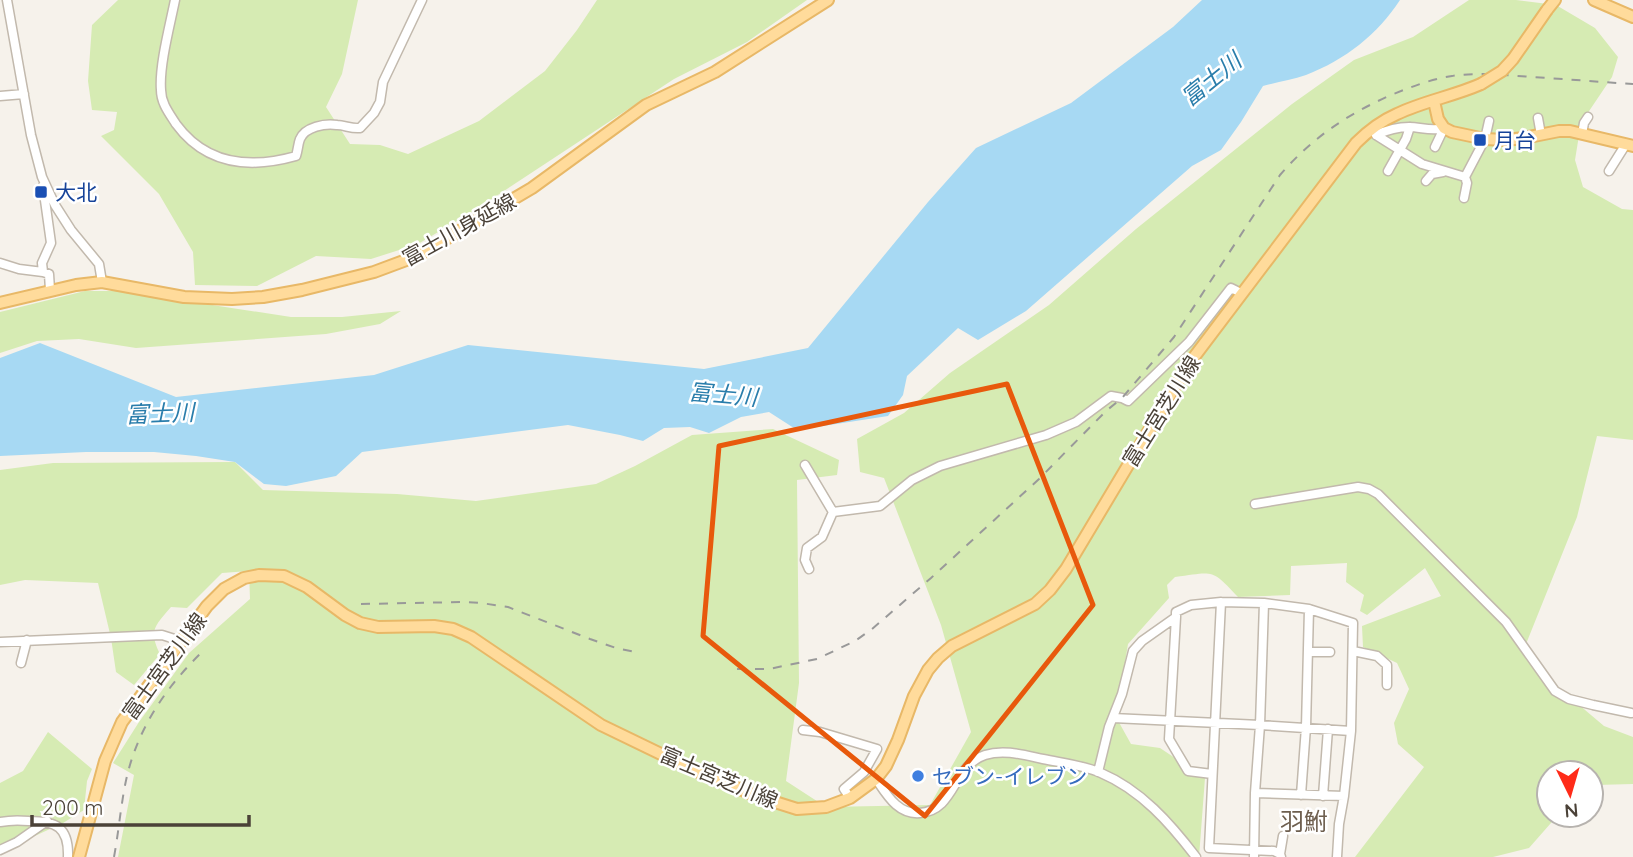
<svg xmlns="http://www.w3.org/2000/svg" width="1633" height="857" viewBox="0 0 1633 857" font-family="Quicksand,'Noto Sans JP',sans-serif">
<rect width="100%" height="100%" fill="#f6f2eb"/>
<path fill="#d6ebb3" d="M 118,0 L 358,0 L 342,74 L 326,107 L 350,144 L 380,145 L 408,154 L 479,121 L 545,71 L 577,30 L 597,0 L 807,0 L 747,42 L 674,79 L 472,212 L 418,244 L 371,259 L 316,256 L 257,286 L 195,285 L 193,252 L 159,194 L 101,136 L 114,130 L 117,112 L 92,110 L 88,81 L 92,25 Z
M 1469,0 L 1516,0 L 1556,5 L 1595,28 L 1618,57 L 1612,77 L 1581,123 L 1575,160 L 1583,187 L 1622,209 L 1633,210 L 1633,440 L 1597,436 L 1577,517 L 1526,644 L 1533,666 L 1604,726 L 1633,737 L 1633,784 L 1596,785 L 1591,788 L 1591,773 L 1549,773 L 1549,815 L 1558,815 L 1529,848 L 1493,857 L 1355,857 L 1424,767 L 1398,744 L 1394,723 L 1409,689 L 1397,663 L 1363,647 L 1362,626 L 1441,596 L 1425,568 L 1367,615 L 1360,611 L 1364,595 L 1346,582 L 1347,563 L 1291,566 L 1290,595 L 1238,597 C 1211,568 1214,572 1175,577 L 1167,585 L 1169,598 L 1128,644 L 1116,717 L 1131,744 L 1160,748 L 1205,778 L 1199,857 L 118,857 L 134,775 L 113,763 L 139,722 L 189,653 L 250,599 L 249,571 L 222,573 L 187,608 L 171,607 C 155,626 148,630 160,654 L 134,685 L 116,672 L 111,638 L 98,583 L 25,580 L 0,585 L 0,470 L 53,463 L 235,462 L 263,490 L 397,494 L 476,501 L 596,484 L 635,466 L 692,435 L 773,429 L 839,460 L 837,475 L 797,480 L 799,683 L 786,781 L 826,807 L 930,805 L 971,732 L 941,625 L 884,478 L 860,472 L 857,439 L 904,413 L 950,373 L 1049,305 L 1136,229 L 1292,104 L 1354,60 L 1413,37 Z
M 85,291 L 121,291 L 291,317 L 342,317 L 401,311 L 380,324 L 326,334 L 136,348 L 79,339 L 37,341 L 0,353 L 0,312 Z
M 48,732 L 92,769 L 87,781 L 84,810 L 63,823 L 0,852 L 0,783 L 23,771 Z"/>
<path fill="#a7d9f3" d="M 1202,0 L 1400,0 C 1378,34 1345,60 1306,75 C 1292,80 1277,82 1263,86 L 1241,122 L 1221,150 L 1192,166 L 1026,311 L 978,340 L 958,328 L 907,376 L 903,395 L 888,416 L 797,430 L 769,412 L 741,417 L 709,433 L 690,427 L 664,428 L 643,441 L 620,435 L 568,425 L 362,452 L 336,476 L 286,486 L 264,484 L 235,462 L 196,456 L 154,452 L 86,452 L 0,456 L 0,358 L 40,343 L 176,397 L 374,375 L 468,345 L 704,369 L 808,348 L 928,202 L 976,148 L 1071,103 L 1173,27 Z"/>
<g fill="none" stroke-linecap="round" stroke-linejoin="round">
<g stroke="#c2b9ad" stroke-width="11">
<path id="minor" d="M 7,0 L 31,135 L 42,177 L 55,205 L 71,230 L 99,264 L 102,282
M 175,0 C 170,25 159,66 161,90 C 161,103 169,113 176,124 C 206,165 250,169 296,156 C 298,150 298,144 300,139 C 305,127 325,123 337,125 C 345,125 351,129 360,128 L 374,113 L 380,102 L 383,82 L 422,0
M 0,96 L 24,94
M 1538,118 L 1541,135
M 1582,134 L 1584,123 L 1588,117
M 1376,135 L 1422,164 L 1465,177 L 1485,139 L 1489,121
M 1376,135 C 1387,130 1397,127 1409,127 C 1421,127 1432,132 1444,128
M 1435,147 L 1444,128
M 1388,171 L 1406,139 L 1410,127
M 1609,171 L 1626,144
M 1426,181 L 1432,174 L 1443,172
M 1464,198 L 1467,183 L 1465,177
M 0,263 L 19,269 L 43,272 L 49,274 L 50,290
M 43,272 L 42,263 L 51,243 L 43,186
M 805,465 L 833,512
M 1255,504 L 1358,487 L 1369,489 L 1378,494 L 1506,622 L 1555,691 L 1569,699 L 1593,705 L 1631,713
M 809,569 L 805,560 L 807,548 L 822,537 L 833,512 L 880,506 L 912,480 L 940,466 L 1046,435 L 1076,422 L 1111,396 L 1122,398 L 1128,401 L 1189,342 L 1231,288 L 1241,293
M 1221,602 L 1209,848 L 1274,851 L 1280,854 L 1281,857
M 1176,617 L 1169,739 L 1188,771 L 1212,774
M 0,642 L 162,635 L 181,641
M 1353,651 L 1377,656 L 1387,665 L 1387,685
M 1308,652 L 1330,652
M 21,663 L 27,640
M 1113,718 L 1260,725 L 1351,731
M 803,730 L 820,732 L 877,749 L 864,772 L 844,789 L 850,798
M 1098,772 L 1109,727 L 1122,694 L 1133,651 L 1142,641 L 1176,617 L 1176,612 L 1191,605 L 1221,602 L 1264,603 L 1309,609 L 1353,623 L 1351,731 L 1344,796 L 1255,793
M 876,779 C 887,795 898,815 920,813 C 956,810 952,766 985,755 C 1004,749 1024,755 1043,759 C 1062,763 1083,765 1101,773 C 1141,790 1170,823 1196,857
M 1301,795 L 1306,727 L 1309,609
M 1323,796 L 1328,729
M 0,822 C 10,820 19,820 29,821 C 56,821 69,827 68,857
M 0,850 L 17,842 L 47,821
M 1280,854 L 1283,836
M 1254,857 L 1255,793 L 1260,725 L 1264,603
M 1337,857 L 1339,824 L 1344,796"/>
</g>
<g stroke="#e8b867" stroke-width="14">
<path id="major" d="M 1594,0 L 1633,17
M 1547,10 L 1555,0
M 1434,101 L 1438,119 L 1444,128 L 1452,132 L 1485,139 L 1505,140 L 1524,138 L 1559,131 L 1570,131 L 1633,146
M 0,303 L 76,285 L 102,282 L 184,297 L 232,299 L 263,297 L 302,290 L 374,272 L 417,256 L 532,188 L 646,105 L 715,72 L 828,0
M 79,857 L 105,761 L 122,722 L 207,606 L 224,589 L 244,578 L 259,575 L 284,576 L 307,587 L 345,615 L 360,623 L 378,627 L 434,626 L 453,629 L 471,637 L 601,725 L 694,770 L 759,797 L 797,809 L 826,807 L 850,798 L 876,779 L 886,766 L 898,740 L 914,696 L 928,670 L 938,658 L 952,646 L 1035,604 L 1050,590 L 1066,569 L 1188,365 L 1356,143 C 1368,131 1381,121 1397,114 C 1424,101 1454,96 1481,84"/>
</g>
<use href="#minor" stroke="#fff" stroke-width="8"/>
<use href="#major" stroke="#ffdb9b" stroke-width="10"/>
<path stroke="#999" stroke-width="2" stroke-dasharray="9 9" stroke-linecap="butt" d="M 361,604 L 462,602 L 481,603 L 508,607 L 590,639 L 616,648 L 640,653
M 737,669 L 769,669 L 817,659 L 855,641 L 872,629 L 931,578 L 1039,479 L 1106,411 L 1122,398 L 1174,337 L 1280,175 C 1312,138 1346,115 1391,95 C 1411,87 1431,79 1452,76 C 1478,72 1505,75 1532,77 C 1566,79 1599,82 1633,84
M 114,857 C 119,830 121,802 127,776 C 139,726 167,686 203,651"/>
<g stroke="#e8b867" stroke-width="14" stroke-linecap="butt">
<path id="major-bridge" d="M 1481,84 L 1502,71 L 1513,59 L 1547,10"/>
</g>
<use href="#major-bridge" stroke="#ffdb9b" stroke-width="10"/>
</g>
<path fill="none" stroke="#e8590c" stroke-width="5" stroke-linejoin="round" d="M 1007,384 L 1093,605 L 925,816 L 703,636 L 719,446 Z"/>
<g fill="#1a4fb4" stroke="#fff" stroke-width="2.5">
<rect x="1473" y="133" width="14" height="14" rx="3.5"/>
<rect x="34" y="185" width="14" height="14" rx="3.5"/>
</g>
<circle fill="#3f7fe0" stroke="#fff" stroke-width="2.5" cx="918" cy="776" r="7"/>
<g text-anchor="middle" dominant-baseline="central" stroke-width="5" stroke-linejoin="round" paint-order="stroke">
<g font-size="21" fill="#164399" stroke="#fff" text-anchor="start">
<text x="1494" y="140">月台</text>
<text x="55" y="192">大北</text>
</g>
<g font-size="21" fill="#4b4238" stroke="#fff">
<text transform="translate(459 229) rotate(-29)">富士川身延線</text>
<text transform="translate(1161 411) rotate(-58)">富士宮芝川線</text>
<text transform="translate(164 666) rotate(-54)">富士宮芝川線</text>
<text transform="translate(719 777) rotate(23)">富士宮芝川線</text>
</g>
<g font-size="21" fill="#366cbe" stroke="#fff" text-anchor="start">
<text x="932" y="776">セブン-イレブン</text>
</g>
<g font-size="23" font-style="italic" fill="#297dab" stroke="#fff">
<text transform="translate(1211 79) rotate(-39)">富士川</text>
<text transform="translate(723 394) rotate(5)">富士川</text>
<text transform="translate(160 413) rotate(-2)">富士川</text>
</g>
<g font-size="24" fill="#6e5f4f" stroke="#fff">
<text x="1304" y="821">羽鮒</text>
</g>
</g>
<g transform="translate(1570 794) rotate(175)"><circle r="33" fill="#ffffff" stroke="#b7b3af" stroke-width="2"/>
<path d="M0-5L12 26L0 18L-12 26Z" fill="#ff2b19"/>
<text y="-10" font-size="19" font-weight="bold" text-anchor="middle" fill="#4b4238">N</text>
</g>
<path d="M32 815v10h217v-10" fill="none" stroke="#4b4238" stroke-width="3.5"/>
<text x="42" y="815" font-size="21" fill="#4b4238" stroke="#ffffff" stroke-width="5" paint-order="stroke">200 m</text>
</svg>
